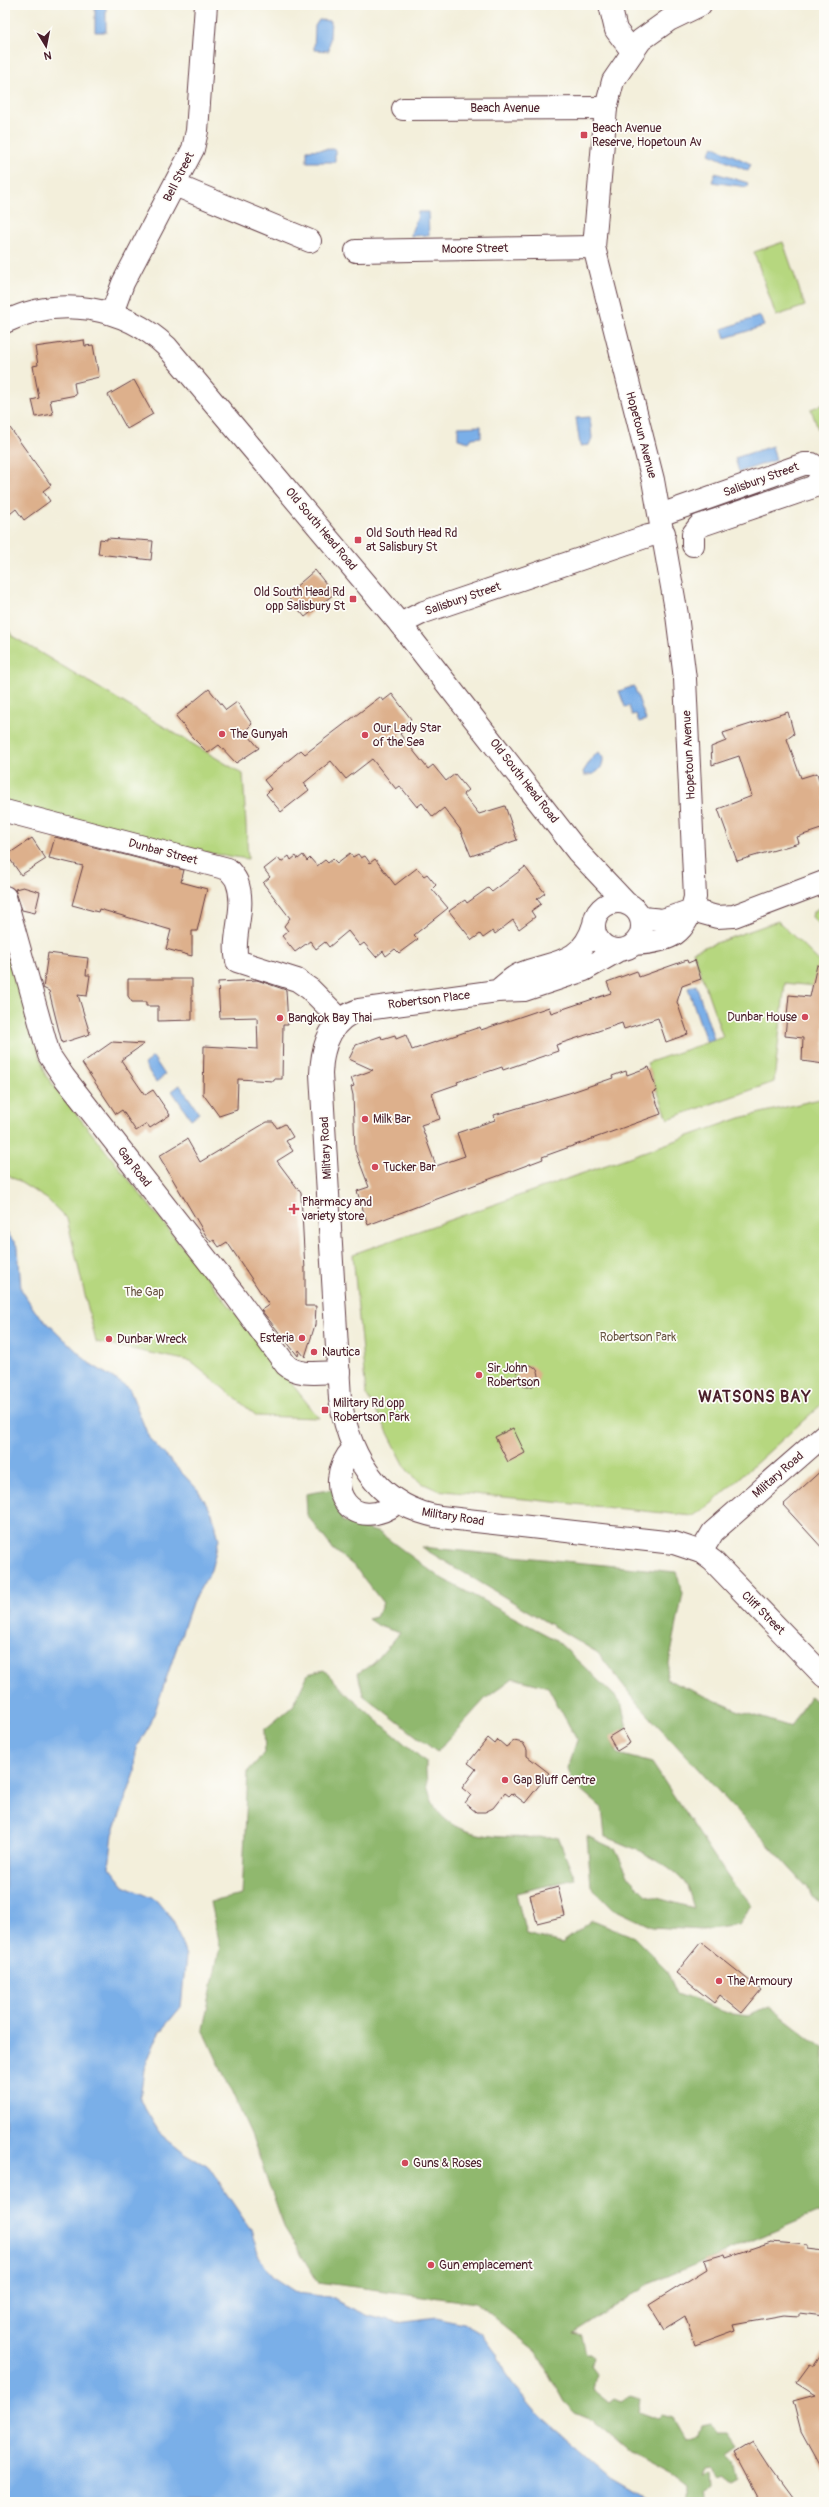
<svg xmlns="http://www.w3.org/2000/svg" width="829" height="2507" viewBox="0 0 829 2507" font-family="Pangolin,sans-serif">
<rect width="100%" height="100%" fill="#fdfcf7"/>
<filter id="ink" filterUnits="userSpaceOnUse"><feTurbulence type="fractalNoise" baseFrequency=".025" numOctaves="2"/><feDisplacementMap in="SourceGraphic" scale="8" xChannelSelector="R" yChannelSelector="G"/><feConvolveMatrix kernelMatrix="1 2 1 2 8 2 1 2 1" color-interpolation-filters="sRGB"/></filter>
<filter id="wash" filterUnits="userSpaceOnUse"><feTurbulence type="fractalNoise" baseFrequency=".012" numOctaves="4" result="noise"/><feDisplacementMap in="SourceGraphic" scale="16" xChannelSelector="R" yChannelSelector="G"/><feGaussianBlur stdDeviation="0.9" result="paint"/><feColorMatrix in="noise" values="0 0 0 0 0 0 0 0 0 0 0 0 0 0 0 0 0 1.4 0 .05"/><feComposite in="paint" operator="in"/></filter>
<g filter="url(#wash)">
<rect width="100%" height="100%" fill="#f3efdb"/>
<path fill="#b6d77f" stroke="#807b55" d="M 783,242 L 805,306 L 776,316 L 754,252 Z
M 824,404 L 824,437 L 821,438 L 811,409 Z
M 5,623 L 12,636 L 243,774 L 248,859 L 5,822 Z
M 824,904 L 824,929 L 812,917 L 813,912 Z
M 778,921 L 824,966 L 824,987 L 785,983 L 774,1082 L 668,1119 L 647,1063 L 723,1037 L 693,951 Z
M 5,937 L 46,1076 L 319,1418 L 257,1416 L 190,1361 L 96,1342 L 67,1219 L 47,1199 L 5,1173 Z
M 824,1098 L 824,1402 L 711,1504 L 693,1516 L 464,1493 L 437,1490 L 420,1482 L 407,1470 L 383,1423 L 366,1395 L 353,1254 L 740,1118 Z"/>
<path fill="#90b86e" stroke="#6d6c4c" d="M 334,1489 L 342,1521 L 380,1533 L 439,1577 L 556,1640 L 621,1702 L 627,1728 L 610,1737 L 618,1754 L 652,1763 L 730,1880 L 751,1905 L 739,1925 L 702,1930 L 652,1927 L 612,1908 L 591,1886 L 587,1836 L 615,1849 L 629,1878 L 646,1895 L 694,1908 C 691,1900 689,1888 684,1882 C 668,1863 628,1844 605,1837 L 602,1808 L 573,1783 L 568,1768 L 577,1740 L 548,1687 L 513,1678 L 485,1699 L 437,1752 L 363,1695 L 358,1673 L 373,1664 L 400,1633 L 378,1626 L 368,1619 L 376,1617 L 383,1603 L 354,1566 L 333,1549 L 307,1515 L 306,1494 Z
M 421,1547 L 676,1572 L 683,1593 L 666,1679 L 737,1710 L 791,1727 L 810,1696 L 824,1709 L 824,1904 L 812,1897 L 808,1888 L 638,1704 L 598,1653 Z
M 324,1670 L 350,1697 L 426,1762 C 423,1847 497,1837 558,1837 L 575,1879 L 516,1893 L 526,1934 L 562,1943 L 593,1920 L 634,1937 L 666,1969 L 677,1994 L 733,2014 L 748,2016 L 769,2006 L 824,2049 L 824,2215 L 817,2213 L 649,2284 L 573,2333 L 582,2335 L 586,2354 L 590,2354 L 593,2359 L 590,2366 L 596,2374 L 593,2390 L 609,2403 L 614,2399 L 621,2402 L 631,2396 L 641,2399 L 639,2412 L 658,2419 L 662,2415 L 673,2418 L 686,2441 L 698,2437 L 701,2426 L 710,2424 L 719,2433 L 729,2433 L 738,2446 L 727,2454 L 735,2462 L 739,2480 L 732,2484 L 723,2477 L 717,2479 L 712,2468 L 706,2469 L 703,2476 L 710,2473 L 711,2489 L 705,2495 L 708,2502 L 688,2502 L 688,2488 L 670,2474 L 631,2453 L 592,2420 L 575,2413 L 564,2402 L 537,2353 L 476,2303 L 318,2282 L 284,2227 L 251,2134 L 203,2029 L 220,1946 L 211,1902 L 242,1895 L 248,1771 L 265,1753 L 264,1730 L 293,1706 L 308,1674 Z"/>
<path fill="#7aafe8" stroke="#62678a" d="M 95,5 L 104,5 L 106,8 L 106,32 L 95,32 Z
M 319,20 L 331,21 L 329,51 L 314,50 L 315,26 Z
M 713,146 L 751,164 L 748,171 L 709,154 Z
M 335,149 L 335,162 L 307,162 L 307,150 Z
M 715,173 L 748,183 L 747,187 L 712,182 Z
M 418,212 L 428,212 L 429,235 L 411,236 C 411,227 418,222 418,212 Z
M 760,316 L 764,326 L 725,338 L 722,329 Z
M 590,417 L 592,438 L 589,445 L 580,446 L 576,418 Z
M 481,426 L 481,437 L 472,438 L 469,442 L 458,439 L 458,427 Z
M 772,446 L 776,460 L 739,472 L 735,458 Z
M 634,686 L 646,720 L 639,722 L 636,714 L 632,715 L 629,706 L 625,707 L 619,691 Z
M 599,752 L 603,758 C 604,769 595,776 584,775 L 583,772 L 594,755 Z
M 696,985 L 714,1039 L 706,1041 L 688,988 Z
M 153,1057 L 165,1075 L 156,1082 L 144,1064 Z
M 180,1085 L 199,1113 L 191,1119 L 172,1091 Z
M 5,1230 L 18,1247 L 21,1289 L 35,1311 L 89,1363 L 129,1388 L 149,1438 L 198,1490 L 212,1513 L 219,1539 L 211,1570 L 192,1603 L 151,1723 L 136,1748 L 135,1773 L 113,1834 L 109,1867 L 124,1886 L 156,1900 L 174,1922 L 186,1956 L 181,2007 L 159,2033 L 144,2069 L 140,2100 L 159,2132 L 185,2153 L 207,2165 L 251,2230 L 259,2257 L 272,2276 L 298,2293 L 329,2297 L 369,2316 L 397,2323 L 436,2318 L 464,2324 L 482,2334 L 496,2353 L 505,2373 L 516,2388 L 536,2412 L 611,2477 L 654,2502 L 5,2502 Z"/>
<g id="blocks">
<path fill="#ddb08c" d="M 84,340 L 85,346 L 93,345 L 99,377 L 74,383 L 76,395 L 50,400 L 53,414 L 36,417 L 32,400 L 39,398 L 33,366 L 38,365 L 35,347 Z
M 134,380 L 153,414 L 127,429 L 108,395 Z
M 5,421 L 51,485 L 43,491 L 50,501 L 24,520 L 16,509 L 5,518 Z
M 107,538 L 153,541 L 151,560 L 98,554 L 100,539 L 107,540 Z
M 315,570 L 334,594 L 305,617 L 286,595 Z
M 209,689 L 226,710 L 237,702 L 252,724 L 245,731 L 259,748 L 236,763 L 219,745 L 208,753 L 192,737 L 176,716 Z
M 392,694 L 411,719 L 403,726 L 406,729 L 400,734 L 428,769 L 433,765 L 446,781 L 455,774 L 468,790 L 463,794 L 479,814 L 505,806 L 517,840 L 471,856 L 460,829 L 444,808 L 433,817 L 422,803 L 417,807 L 400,786 L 396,789 L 372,759 L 346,779 L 331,761 L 304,783 L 309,790 L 281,812 L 266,794 L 271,789 L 264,780 L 301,750 L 305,754 L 380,697 L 383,701 Z
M 788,712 L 794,734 L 787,739 L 801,778 L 817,773 L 821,787 L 824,786 L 824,828 L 797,837 L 799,843 L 737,861 L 718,809 L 752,796 L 739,756 L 712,765 L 711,747 L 726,741 L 723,733 Z
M 55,837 L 184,870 L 181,882 L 207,889 L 197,931 L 192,931 L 192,956 L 166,949 L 171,930 L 99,909 L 98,912 L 72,905 L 83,866 L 49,858 Z
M 32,838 L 46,859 L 21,875 L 7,855 Z
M 350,853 L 353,857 L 358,854 L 361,858 L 365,856 L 370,863 L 375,859 L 395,885 L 417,868 L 424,876 L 427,874 L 436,885 L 432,889 L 448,908 L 414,935 L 418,939 L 399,953 L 395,949 L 386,956 L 383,951 L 376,957 L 364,943 L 360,946 L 348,931 L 329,947 L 325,942 L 316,949 L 310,941 L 295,952 L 282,936 L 288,931 L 284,926 L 290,918 L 263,883 L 270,877 L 264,869 L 278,858 L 281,862 L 289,856 L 291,860 L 296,856 L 298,859 L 303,855 L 307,861 L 310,858 L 317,866 L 325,860 L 328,863 L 333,859 L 337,863 Z
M 525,867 L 545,893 L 537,899 L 541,904 L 531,911 L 535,917 L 519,929 L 513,920 L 495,934 L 493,931 L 483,938 L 480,934 L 472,940 L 449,911 L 465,900 L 467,903 L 488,888 L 492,892 Z
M 23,887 L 40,892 L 35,913 L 22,910 L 15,889 Z
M 48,953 L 88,958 L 86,975 L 90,975 L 87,996 L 78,995 L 90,1034 L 62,1043 L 49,991 L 43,988 Z
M 687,960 L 688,963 L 695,960 L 701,979 L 682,986 L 677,1002 L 688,1034 L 666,1042 L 658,1018 L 624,1029 L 622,1023 L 556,1045 L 558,1051 L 503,1070 L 502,1067 L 457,1082 L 458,1084 L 432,1093 L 440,1119 L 421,1125 L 436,1166 L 465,1156 L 457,1133 L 495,1120 L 494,1115 L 569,1093 L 613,1078 L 612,1076 L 626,1071 L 627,1075 L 649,1067 L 657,1091 L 653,1092 L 661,1114 L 542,1157 L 543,1159 L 368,1225 L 357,1191 L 369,1187 L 355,1150 L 353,1095 L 351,1087 L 354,1086 L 351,1078 L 373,1070 L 349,1059 L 356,1045 L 381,1036 L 382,1039 L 395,1035 L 396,1039 L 406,1035 L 412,1050 L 480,1027 L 481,1030 L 549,1007 L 551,1013 L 611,993 L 607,982 L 637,971 L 639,977 Z
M 817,965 L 824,966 L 824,1064 L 802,1061 L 803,1038 L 785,1036 L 789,995 L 810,997 Z
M 128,979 L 192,979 L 192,1020 L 158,1021 L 158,1006 L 146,1006 L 146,1002 L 132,1002 L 128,996 Z
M 257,980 L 286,990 L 288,1025 L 283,1025 L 282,1079 L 274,1079 L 274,1081 L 238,1079 L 237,1110 L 219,1116 L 203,1094 L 204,1046 L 258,1049 L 257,1017 L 220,1018 L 218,982 Z
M 112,1042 L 144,1044 L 121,1060 L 145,1095 L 153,1090 L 170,1115 L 150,1128 L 147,1124 L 136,1131 L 122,1110 L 116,1114 L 82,1063 Z
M 267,1122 L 273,1122 L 277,1128 L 285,1124 L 293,1137 L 286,1141 L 293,1151 L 277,1161 L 301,1193 L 305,1270 L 305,1306 L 316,1306 L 315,1325 L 305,1357 L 299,1350 L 298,1356 L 261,1310 L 269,1305 L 227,1242 L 219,1247 L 214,1240 L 211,1242 L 205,1234 L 159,1156 L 187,1139 L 200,1162 Z
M517 1376a11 11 0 1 1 22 0a11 11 0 1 1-22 0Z
M 513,1428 L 525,1453 L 508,1462 L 495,1437 Z
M 824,1468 L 824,1550 L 783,1505 Z
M 622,1729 L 630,1743 L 617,1751 L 609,1737 Z
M 488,1738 L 495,1744 L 498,1740 L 506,1747 L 514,1741 L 523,1743 L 527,1750 L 527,1756 L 549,1773 L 525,1803 L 512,1793 L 509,1796 L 505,1793 L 493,1808 L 485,1812 L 476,1812 L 465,1803 L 471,1795 L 462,1788 L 476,1769 L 468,1763 Z
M 558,1887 L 565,1916 L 537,1923 L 530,1895 Z
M 701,1942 L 761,1990 L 742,2013 L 720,1995 L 714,2003 L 676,1973 Z
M 771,2242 L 808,2245 L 808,2249 L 824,2251 L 824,2316 L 799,2313 L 799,2316 L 784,2315 L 734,2324 L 736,2330 L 695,2345 L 685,2316 L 664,2329 L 649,2305 L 707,2269 L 704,2260 L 725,2254 L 726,2257 Z
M 824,2350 L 824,2474 L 801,2432 L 793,2401 L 815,2395 L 796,2383 L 810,2364 L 814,2366 Z
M 753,2442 L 770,2468 L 795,2502 L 761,2502 L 735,2453 Z"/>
</g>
</g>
<g filter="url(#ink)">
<use href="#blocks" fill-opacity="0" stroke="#633e45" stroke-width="1"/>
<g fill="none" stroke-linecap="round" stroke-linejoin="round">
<g stroke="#633e45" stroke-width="24">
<path id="street" d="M 610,5 L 616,30 L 632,51
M 403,109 L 606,108
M 175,185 L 310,241
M 356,251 L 594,247
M 112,313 L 123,283 L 193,149 L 197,131 L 206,5
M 660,515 L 804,464 L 812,464 L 820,470 L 821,479 L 813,487 L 699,526 L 693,534 L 693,545
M 400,624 L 424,612 L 648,536 L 664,533
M 5,811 L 228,869 C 231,873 236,878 237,882 C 247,908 231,936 237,961 L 297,980 L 310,989 L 341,1020
M 5,897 L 49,1055 L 64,1077 L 234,1294 L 286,1365 C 299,1377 322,1372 339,1372
M 692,910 L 717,917 L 734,916 L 824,882
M 701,1552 L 713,1532 L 824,1435"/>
</g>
<g stroke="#633e45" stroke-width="24">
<path id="secondary" d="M 5,322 C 59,295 124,306 167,347 L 400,624 L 578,852 L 627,904
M594 926a24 24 0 1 1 48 0a24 24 0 1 1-48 0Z
M 642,918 L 663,920 L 692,910
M 634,944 C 671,942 687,934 695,897 L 685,679 L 677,615 L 653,480 L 594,247 L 606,108 L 613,81 L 641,40 L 669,20 L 700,5
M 619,950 L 584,970 L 524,990 L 497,991 L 359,1010 C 330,1019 322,1047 321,1074 L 340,1399 C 350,1457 377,1506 440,1517 L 674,1543 L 701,1552 L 713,1561 L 824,1676
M 497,991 C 504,986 512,977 520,974 C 553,961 582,965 594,924
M 353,1449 C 318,1487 354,1537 398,1502"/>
</g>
<use href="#street" stroke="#fff" stroke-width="22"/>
<use href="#secondary" stroke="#fff" stroke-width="22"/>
</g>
</g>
<g fill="#d1495b" stroke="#fdfcf7" stroke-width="1.5">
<rect x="580" y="131" width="8" height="8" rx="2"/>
<rect x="354" y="536" width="8" height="8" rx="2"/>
<rect x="349" y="595" width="8" height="8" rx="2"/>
<circle cx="222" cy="734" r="4"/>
<circle cx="365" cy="735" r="4"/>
<circle cx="805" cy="1017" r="4"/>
<circle cx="280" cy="1018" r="4"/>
<circle cx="365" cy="1119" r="4"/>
<circle cx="375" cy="1167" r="4"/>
<path d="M292 1203h4v4h4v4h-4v4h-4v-4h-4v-4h4z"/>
<circle cx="302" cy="1338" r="4"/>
<circle cx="109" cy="1339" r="4"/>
<circle cx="314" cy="1352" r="4"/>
<circle cx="479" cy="1375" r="4"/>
<rect x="321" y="1406" width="8" height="8" rx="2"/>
<circle cx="505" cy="1780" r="4"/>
<circle cx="719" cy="1981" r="4"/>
<circle cx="405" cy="2163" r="4"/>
<circle cx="431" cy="2265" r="4"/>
</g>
<g text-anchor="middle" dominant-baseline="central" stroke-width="3.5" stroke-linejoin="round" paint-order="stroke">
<g font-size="12" fill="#4a1f2b" stroke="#fdfcf7">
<text x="505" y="108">Beach Avenue</text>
<text transform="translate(179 177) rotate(-63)">Bell Street</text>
<text transform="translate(475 249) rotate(-1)">Moore Street</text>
<text transform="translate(641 435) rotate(75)">Hopetoun Avenue</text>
<text transform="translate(761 480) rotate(-20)">Salisbury Street</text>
<text transform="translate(321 529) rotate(50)">Old South Head Road</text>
<text transform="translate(463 599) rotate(-19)">Salisbury Street</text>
<text transform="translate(689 755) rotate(-93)">Hopetoun Avenue</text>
<text transform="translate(524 781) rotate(52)">Old South Head Road</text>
<text transform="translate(163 852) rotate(15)">Dunbar Street</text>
<text transform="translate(429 1000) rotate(-7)">Robertson Place</text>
<text transform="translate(326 1148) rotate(-93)">Military Road</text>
<text transform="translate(134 1167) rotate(52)">Gap Road</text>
<text transform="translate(778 1475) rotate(-41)">Military Road</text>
<text transform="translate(453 1517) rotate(9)">Military Road</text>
<text transform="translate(763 1613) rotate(45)">Cliff Street</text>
</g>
<g font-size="12" fill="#4a1f2b" stroke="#fdfcf7" text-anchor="start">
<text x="592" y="128">Beach Avenue<tspan x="592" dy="14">Reserve, Hopetoun Av</tspan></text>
<text x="366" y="533">Old South Head Rd<tspan x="366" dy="14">at Salisbury St</tspan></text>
<text x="345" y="592" text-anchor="end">Old South Head Rd<tspan x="345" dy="14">opp Salisbury St</tspan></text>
<text x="373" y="728">Our Lady Star<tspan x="373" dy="14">of the Sea</tspan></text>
<text x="230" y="734">The Gunyah</text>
<text x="797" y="1017" text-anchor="end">Dunbar House</text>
<text x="288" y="1018">Bangkok Bay Thai</text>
<text x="373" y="1119">Milk Bar</text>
<text x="383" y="1167">Tucker Bar</text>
<text x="302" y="1202">Pharmacy and<tspan x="302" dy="14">variety store</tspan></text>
<text x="294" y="1338" text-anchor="end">Esteria</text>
<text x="117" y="1339">Dunbar Wreck</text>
<text x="322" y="1352">Nautica</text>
<text x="487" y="1368">Sir John<tspan x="487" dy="14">Robertson</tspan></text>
<text x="333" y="1403">Military Rd opp<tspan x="333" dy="14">Robertson Park</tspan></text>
<text x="513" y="1780">Gap Bluff Centre</text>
<text x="727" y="1981">The Armoury</text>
<text x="413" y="2163">Guns &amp; Roses</text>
<text x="439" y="2265">Gun emplacement</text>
</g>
<g font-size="12" fill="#6a5644" stroke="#fdfcf7">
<text x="144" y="1292">The Gap</text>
<text x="638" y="1337">Robertson Park</text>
</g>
<g font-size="16" font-weight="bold" letter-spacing="1" fill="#4a1f2b" stroke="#fdfcf7">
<text x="755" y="1397">WATSONS BAY</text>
</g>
</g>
<rect width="829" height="2507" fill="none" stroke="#fdfcf7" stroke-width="20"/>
<g transform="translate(46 46) rotate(170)" stroke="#fdfcf7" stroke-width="3" paint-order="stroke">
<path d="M0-3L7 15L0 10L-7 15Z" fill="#4a1f2b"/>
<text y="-6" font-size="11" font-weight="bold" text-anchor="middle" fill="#4a1f2b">N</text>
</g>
</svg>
